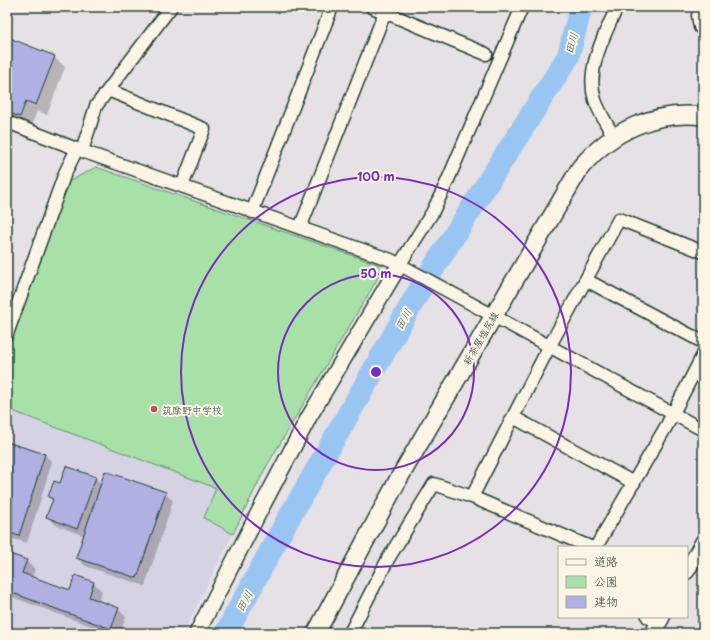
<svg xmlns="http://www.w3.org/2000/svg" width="710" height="640" viewBox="0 0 710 640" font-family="'Playpen Sans','Klee One',sans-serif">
<rect width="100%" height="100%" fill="#e5e1e4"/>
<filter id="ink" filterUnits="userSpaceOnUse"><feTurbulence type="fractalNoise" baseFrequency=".025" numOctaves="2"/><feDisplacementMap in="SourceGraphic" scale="8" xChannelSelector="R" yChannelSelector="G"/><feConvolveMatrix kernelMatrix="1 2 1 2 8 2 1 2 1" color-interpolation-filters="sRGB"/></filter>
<g filter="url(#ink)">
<path fill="#d5d3e3" d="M 96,167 L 380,265 L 382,271 L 265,469 L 183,633 L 7,633 L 7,349 Z"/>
<path fill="#a7e1a7" stroke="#638f6e" d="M 96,167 L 380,265 L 382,271 L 265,469 L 233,534 L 204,518 L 216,488 L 7,409 L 7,349 L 68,182 Z"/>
<path fill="#0003" d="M 7,38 L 54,57 L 65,67 L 47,115 L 37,111 L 31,127 L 7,118 Z
M 7,443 L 44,454 L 52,462 L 27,543 L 7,537 Z
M 95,478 L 102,484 L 165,493 L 173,501 L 145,586 L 85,566 L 77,557 L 84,536 L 56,525 L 48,517 L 54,501 L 49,496 L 60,484 Z
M 7,554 L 26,561 L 35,569 L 32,577 L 70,591 L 94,583 L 102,591 L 98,602 L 118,609 L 126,617 L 120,633 L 110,633 L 9,596 L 7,601 Z"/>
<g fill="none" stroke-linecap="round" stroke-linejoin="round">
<path stroke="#99c5f2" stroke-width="23" d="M 226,633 L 278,537 L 422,286 L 568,57 L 581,7"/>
</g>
<path fill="#b0b1e2" stroke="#1f3d34" d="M 7,37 L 55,56 L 36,105 L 26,101 L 20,117 L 7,112 Z
M 7,442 L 45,454 L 19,536 L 7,532 Z
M 66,466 L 96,477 L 77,529 L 46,517 L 53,499 L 48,497 L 54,481 L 60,483 Z
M 105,471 L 166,492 L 137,578 L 76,558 Z
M 7,553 L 27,560 L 22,573 L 70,590 L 75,575 L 94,582 L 89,597 L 119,608 L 111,629 L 7,591 Z"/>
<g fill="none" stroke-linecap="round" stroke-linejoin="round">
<g stroke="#1f3d34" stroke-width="15">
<path id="minor" d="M 372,7 L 486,54
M 700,7 L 698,16 L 700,27 L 703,28
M 108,90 L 204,129 L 182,186
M 7,122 L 82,151 L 391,260 L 703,430
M 613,136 C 607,124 599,112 595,100 C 585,69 605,35 617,7
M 82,151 L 96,106 L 171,7
M 252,212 L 332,7
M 300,228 L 385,12
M 400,264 L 432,213 L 447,182 L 522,7
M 586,280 L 703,342
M 7,334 L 65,173 L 77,149
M 513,417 L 634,483
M 472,497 L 549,347 L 619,219 L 703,252
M 596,547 L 667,425 L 703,355
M 648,617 L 659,623
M 350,633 L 388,559 L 434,484 L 472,497 L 590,547"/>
</g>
<g stroke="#1f3d34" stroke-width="18">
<path id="tertiary" d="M 687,571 L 703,542
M 197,633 L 259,512 L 309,417 L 400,264
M 653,633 L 662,617"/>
</g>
<g stroke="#1f3d34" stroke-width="20">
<path id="secondary" d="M 316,633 L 398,480 L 580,168 C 611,131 655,110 703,116"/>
</g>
<use href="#minor" stroke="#fcf5e5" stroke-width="12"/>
<use href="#tertiary" stroke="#fcf5e5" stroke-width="15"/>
<use href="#secondary" stroke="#fcf5e5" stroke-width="17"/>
</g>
</g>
<g fill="none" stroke="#7b2cbf" stroke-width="2">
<circle cx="376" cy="372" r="98"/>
<circle cx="376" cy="372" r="195"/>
</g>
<circle fill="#d1495b" stroke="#fcf5e5" stroke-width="1.5" cx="154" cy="409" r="4"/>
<g text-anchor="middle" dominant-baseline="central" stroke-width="4" stroke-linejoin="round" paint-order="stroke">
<g font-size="10" fill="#1f3d34" stroke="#fcf5e5">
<text transform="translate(480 338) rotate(-60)">新茶屋塩尻線</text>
</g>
<g font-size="10" fill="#1f3d34" stroke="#fcf5e5" text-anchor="start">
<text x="162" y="409">筑摩野中学校</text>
</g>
<g font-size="11" font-style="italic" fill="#37585a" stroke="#fcf5e5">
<text transform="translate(571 43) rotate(-75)">田川</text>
<text transform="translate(403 319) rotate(-61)">田川</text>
<text transform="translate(244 601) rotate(-61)">田川</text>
</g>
</g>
<circle cx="376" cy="372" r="6" fill="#7b2cbf" stroke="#fcf5e5" stroke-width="2"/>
<g font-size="12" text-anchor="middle" font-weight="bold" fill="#7b2cbf" stroke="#fcf5e5" stroke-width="4" stroke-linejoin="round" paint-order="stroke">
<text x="376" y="181">100 m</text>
<text x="376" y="278">50 m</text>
</g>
<rect width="710" height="640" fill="none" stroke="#fcf5e5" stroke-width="24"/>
<rect x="12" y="12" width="686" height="616" fill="none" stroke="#1f3d34" stroke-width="1.5" filter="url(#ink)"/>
<rect x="558" y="546" width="130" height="72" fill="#fcf5e5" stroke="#a4ab9e"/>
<rect x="566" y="559" width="20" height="6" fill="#fcf5e5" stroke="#a4ab9e"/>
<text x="594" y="566" font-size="12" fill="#1f3d34">道路</text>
<rect x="566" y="576" width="20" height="12" fill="#a7e1a7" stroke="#a4ab9e"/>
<text x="594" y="586" font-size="12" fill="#1f3d34">公園</text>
<rect x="566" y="596" width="20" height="12" fill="#b0b1e2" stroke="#a4ab9e"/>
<text x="594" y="606" font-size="12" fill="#1f3d34">建物</text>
</svg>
